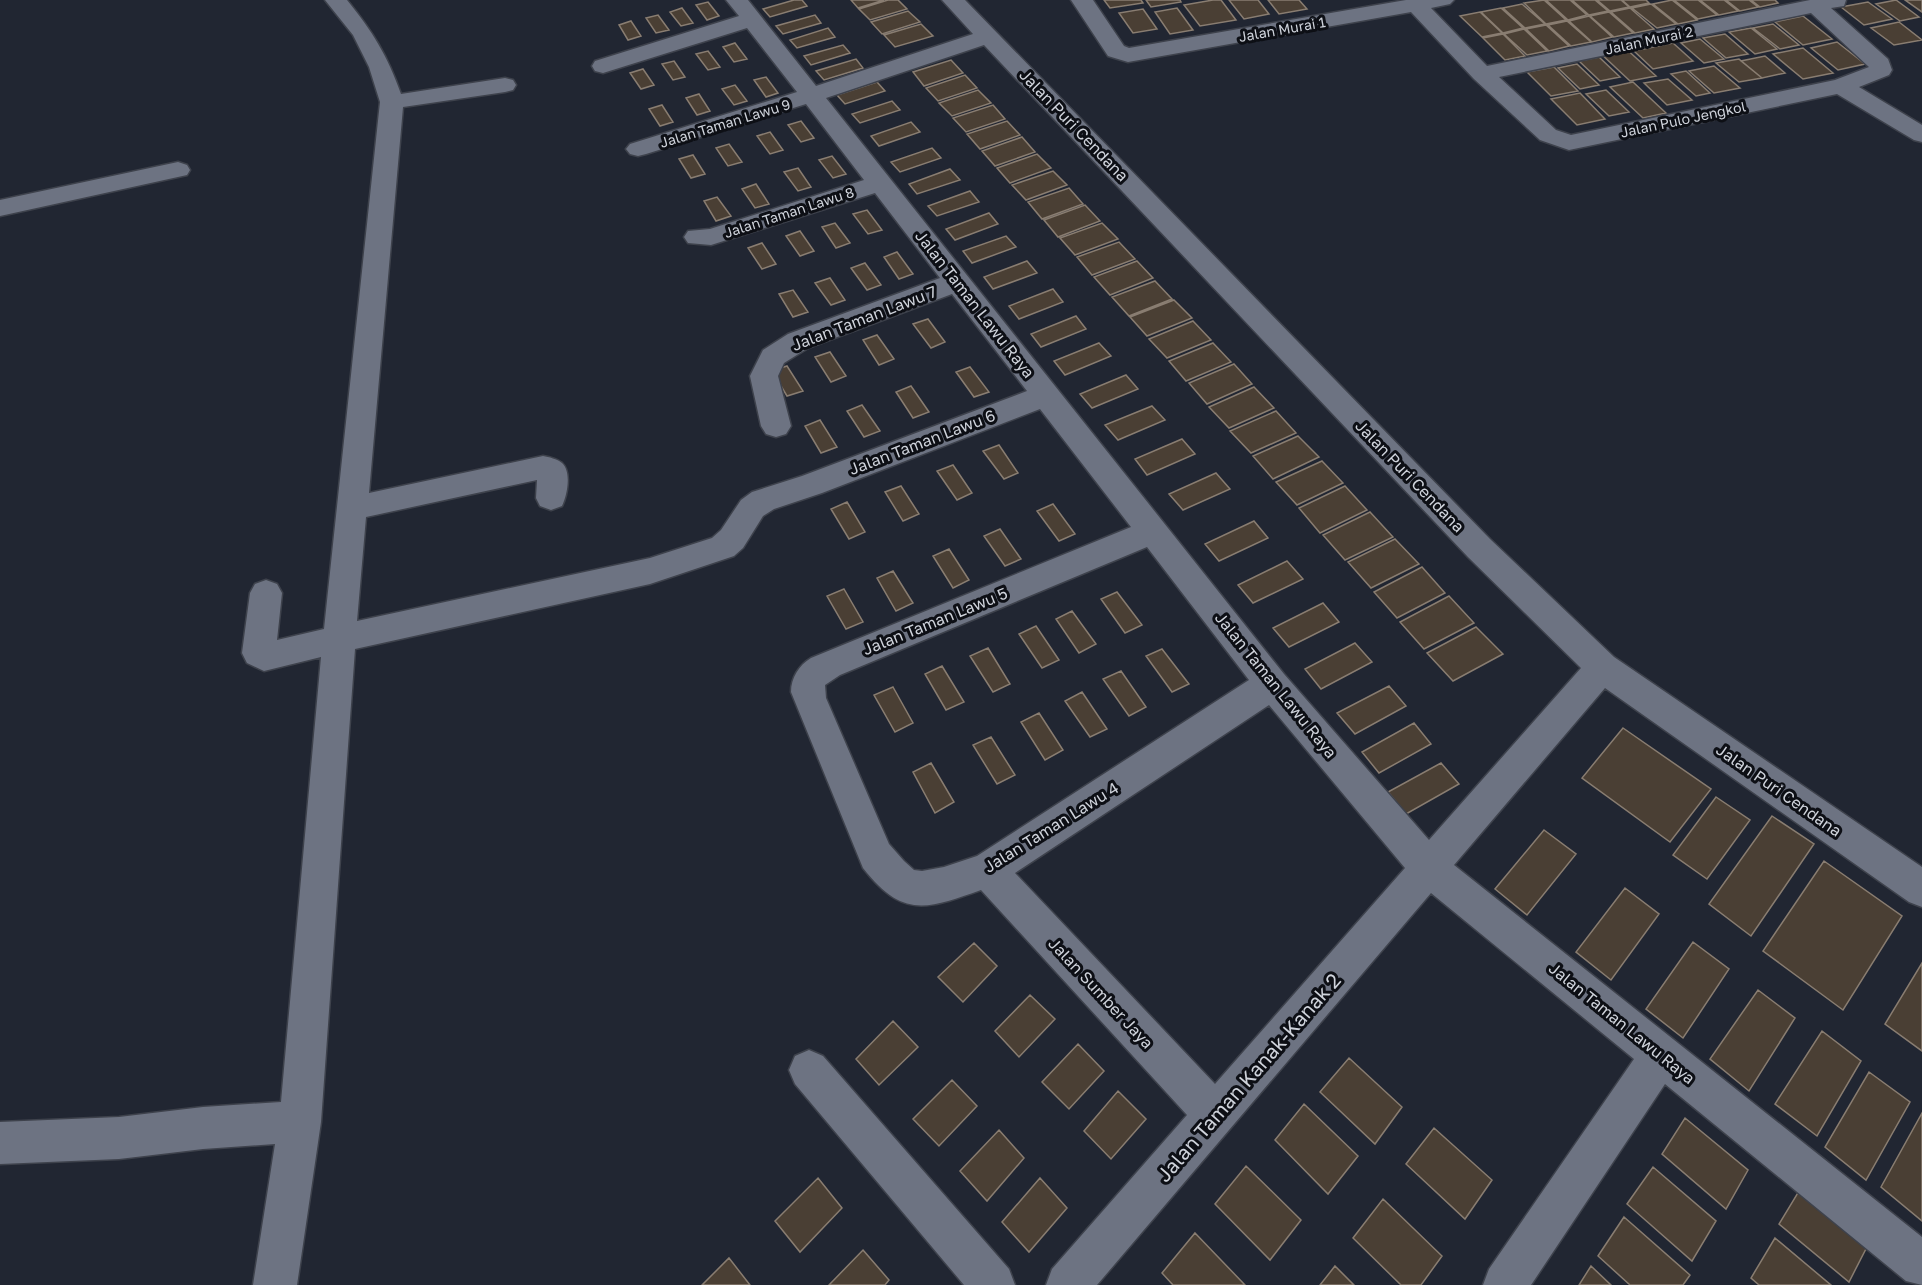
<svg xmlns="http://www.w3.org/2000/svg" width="1922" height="1285" viewBox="0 0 1922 1285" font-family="'Golos Text',sans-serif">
<rect width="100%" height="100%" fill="#212632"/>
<path fill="#4a3f34" stroke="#897d71" stroke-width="1.5" d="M 794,0 L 802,0 L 807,6 L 770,17 L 763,9 Z
M 851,0 L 884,0 L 858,8 Z
M 888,0 L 898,0 L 907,9 L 870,20 L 859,9 Z
M 1104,0 L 1141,0 L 1143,3 L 1110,8 Z
M 1146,0 L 1180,0 L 1181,2 L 1151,7 Z
M 1213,0 L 1221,0 L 1236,20 L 1200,26 L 1184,5 Z
M 1229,0 L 1258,0 L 1269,14 L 1244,19 Z
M 1268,0 L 1299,0 L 1307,9 L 1279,14 Z
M 1544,0 L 1566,20 L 1546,24 L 1524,3 Z
M 1546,0 L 1570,0 L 1587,15 L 1568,20 Z
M 1572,0 L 1595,0 L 1608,11 L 1589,15 Z
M 1597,0 L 1621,0 L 1629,7 L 1610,11 Z
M 1622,0 L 1646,0 L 1649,3 L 1630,7 Z
M 1672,0 L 1697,20 L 1678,24 L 1653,4 Z
M 1674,0 L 1698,0 L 1717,15 L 1698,19 Z
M 1700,0 L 1724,0 L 1738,11 L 1719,15 Z
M 1726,0 L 1749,0 L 1758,7 L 1740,11 Z
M 1751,0 L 1775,0 L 1778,3 L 1760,7 Z
M 1896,0 L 1919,17 L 1900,21 L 1876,4 Z
M 1905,0 L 1922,0 L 1922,12 Z
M 708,2 L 719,16 L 707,20 L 696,5 Z
M 1868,2 L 1892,19 L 1864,25 L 1841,7 Z
M 1522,4 L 1545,24 L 1525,28 L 1503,8 Z
M 1651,4 L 1676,24 L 1657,28 L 1632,8 Z
M 682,8 L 693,23 L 681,26 L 670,12 Z
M 1177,8 L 1193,30 L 1170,34 L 1155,12 Z
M 1501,8 L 1523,28 L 1503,33 L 1481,12 Z
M 1630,8 L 1654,29 L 1635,33 L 1611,12 Z
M 1143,9 L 1157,29 L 1133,33 L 1119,13 Z
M 908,11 L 920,22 L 882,34 L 871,22 Z
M 1480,12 L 1502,33 L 1482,37 L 1460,16 Z
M 1609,12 L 1633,33 L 1614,37 L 1590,16 Z
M 658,15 L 669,30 L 656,33 L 646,18 Z
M 815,15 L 821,23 L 783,34 L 776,26 Z
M 1589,16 L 1612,37 L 1592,42 L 1569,21 Z
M 1803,16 L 1832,39 L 1803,45 L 1775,22 Z
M 631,21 L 641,36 L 628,40 L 619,25 Z
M 1567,21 L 1591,42 L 1571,46 L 1548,25 Z
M 1899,22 L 1922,40 L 1894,45 L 1871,28 Z
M 921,24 L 933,36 L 895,47 L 884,35 Z
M 1773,24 L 1799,45 L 1780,49 L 1753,28 Z
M 1546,25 L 1569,46 L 1549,51 L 1526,29 Z
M 828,28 L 835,37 L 797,48 L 790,40 Z
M 1751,28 L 1777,49 L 1755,54 L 1729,32 Z
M 1524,29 L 1547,51 L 1527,55 L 1504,34 Z
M 1503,34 L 1525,56 L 1505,60 L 1483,38 Z
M 1725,34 L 1748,54 L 1726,58 L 1703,38 Z
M 1700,39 L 1724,59 L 1704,63 L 1681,43 Z
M 1837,42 L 1865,64 L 1838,70 L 1811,48 Z
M 735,43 L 747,59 L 734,62 L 723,47 Z
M 1673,43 L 1693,61 L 1653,69 L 1634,51 Z
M 843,45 L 850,53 L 811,65 L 804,56 Z
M 1624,47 L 1656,76 L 1630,81 L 1599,52 Z
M 1803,48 L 1833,73 L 1803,79 L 1773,54 Z
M 708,51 L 720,67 L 708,70 L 696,54 Z
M 1765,56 L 1785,73 L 1762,78 L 1741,61 Z
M 1599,57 L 1620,77 L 1600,81 L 1579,61 Z
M 856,59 L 863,68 L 824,80 L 816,71 Z
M 1739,59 L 1762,78 L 1739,82 L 1716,63 Z
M 951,60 L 963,73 L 924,86 L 913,72 Z
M 674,61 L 685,77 L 673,80 L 662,64 Z
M 1577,64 L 1599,85 L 1580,89 L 1558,68 Z
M 1714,66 L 1740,88 L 1714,93 L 1689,71 Z
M 1554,67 L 1578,91 L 1551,96 L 1527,72 Z
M 643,69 L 654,85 L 641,89 L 630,73 Z
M 1686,71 L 1710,93 L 1696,96 L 1671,74 Z
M 965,75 L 977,88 L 938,101 L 926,88 Z
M 766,77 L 778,93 L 766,97 L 754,80 Z
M 1668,79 L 1692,100 L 1667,105 L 1644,83 Z
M 877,82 L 885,91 L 845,104 L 837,95 Z
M 1633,82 L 1666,113 L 1643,118 L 1610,87 Z
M 735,85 L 747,101 L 734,105 L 722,89 Z
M 978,90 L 991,103 L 952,116 L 939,103 Z
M 1606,90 L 1629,112 L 1609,116 L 1586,94 Z
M 1580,93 L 1605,119 L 1577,125 L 1551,99 Z
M 699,94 L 710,111 L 697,115 L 686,98 Z
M 892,101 L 900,110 L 860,123 L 852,114 Z
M 662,105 L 673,122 L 660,126 L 649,109 Z
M 993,105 L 1005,119 L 966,132 L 953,118 Z
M 801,121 L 814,138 L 801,142 L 788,125 Z
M 1007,121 L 1020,135 L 980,149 L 967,134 Z
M 911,122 L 920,132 L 879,146 L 871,136 Z
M 770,132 L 783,150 L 770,154 L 757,136 Z
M 1022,137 L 1035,152 L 995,166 L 982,151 Z
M 729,144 L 742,162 L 728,166 L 716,148 Z
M 932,148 L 941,158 L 900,172 L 891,162 Z
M 1037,154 L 1051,168 L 1010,183 L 997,168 Z
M 693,155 L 705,174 L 691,178 L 679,159 Z
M 832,156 L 846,174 L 833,178 L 819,160 Z
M 798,168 L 811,187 L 798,191 L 784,172 Z
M 950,169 L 960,180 L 917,194 L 909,184 Z
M 1053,171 L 1067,185 L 1026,200 L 1012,185 Z
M 756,184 L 769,204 L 755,208 L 742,189 Z
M 1069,188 L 1083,204 L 1042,219 L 1028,202 Z
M 970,191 L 979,202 L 937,216 L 928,206 Z
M 717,197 L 731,216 L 716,221 L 704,201 Z
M 1085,205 L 1100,221 L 1058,237 L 1044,220 Z
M 867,210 L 882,230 L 868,234 L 853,214 Z
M 989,213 L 998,224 L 955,240 L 946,229 Z
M 835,223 L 850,243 L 836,248 L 822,227 Z
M 1102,223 L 1118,239 L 1075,255 L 1060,238 Z
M 800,231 L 814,251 L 800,256 L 786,236 Z
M 1006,236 L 1016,247 L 972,263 L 963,251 Z
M 1119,242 L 1135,259 L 1092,275 L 1077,257 Z
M 762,243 L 776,264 L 762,269 L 748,248 Z
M 897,252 L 913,274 L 899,279 L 884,257 Z
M 1027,261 L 1037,273 L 993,289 L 984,277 Z
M 1137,261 L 1153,278 L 1110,295 L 1094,277 Z
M 865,263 L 881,285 L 867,290 L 851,268 Z
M 830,278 L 845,300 L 831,305 L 815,283 Z
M 1155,281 L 1172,299 L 1129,316 L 1112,297 Z
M 1053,289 L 1063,302 L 1019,319 L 1009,306 Z
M 793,290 L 808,312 L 793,317 L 779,294 Z
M 1174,300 L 1192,318 L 1147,336 L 1130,317 Z
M 1076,316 L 1086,329 L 1041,347 L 1031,334 Z
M 928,319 L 945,342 L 931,348 L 913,324 Z
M 1193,321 L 1211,340 L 1167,358 L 1149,339 Z
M 877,335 L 894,359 L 879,365 L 863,340 Z
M 1099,343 L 1111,356 L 1065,375 L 1054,361 Z
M 1213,343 L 1231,362 L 1186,381 L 1169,361 Z
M 830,352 L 846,376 L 831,382 L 815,357 Z
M 1234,364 L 1252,384 L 1207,404 L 1189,383 Z
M 787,366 L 803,391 L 787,396 L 772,371 Z
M 970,367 L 989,392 L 974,397 L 956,372 Z
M 1126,375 L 1138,389 L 1092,408 L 1080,394 Z
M 911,386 L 929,412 L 913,418 L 896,392 Z
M 1254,387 L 1274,408 L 1229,428 L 1209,407 Z
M 862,405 L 880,431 L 864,437 L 847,411 Z
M 1152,406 L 1165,420 L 1118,440 L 1105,425 Z
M 1276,411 L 1296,433 L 1251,453 L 1230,431 Z
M 820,420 L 837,447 L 821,453 L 805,426 Z
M 1298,436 L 1319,457 L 1273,479 L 1253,456 Z
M 1182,439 L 1195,454 L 1147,475 L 1135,459 Z
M 999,445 L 1018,473 L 1004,479 L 983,451 Z
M 1322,461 L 1343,483 L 1297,505 L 1276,482 Z
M 953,465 L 972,493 L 957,500 L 937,471 Z
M 1216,473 L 1230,489 L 1183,510 L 1169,494 Z
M 901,486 L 919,514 L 903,521 L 885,492 Z
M 1345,486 L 1367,510 L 1320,533 L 1299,508 Z
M 847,502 L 865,532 L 849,539 L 831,509 Z
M 1053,504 L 1075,534 L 1059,541 L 1037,511 Z
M 1370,512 L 1393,537 L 1345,560 L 1323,535 Z
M 1254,521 L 1268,538 L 1219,561 L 1205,544 Z
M 1000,529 L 1021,559 L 1005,566 L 984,536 Z
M 1395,539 L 1419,564 L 1371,588 L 1348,562 Z
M 949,549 L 969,580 L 953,588 L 933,556 Z
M 1287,561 L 1303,579 L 1253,603 L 1238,585 Z
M 1422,567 L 1445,593 L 1397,618 L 1374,592 Z
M 893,571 L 913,603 L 896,611 L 877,578 Z
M 844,589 L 863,622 L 846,629 L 827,596 Z
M 1117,592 L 1142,625 L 1125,633 L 1101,599 Z
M 1449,596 L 1474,623 L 1424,649 L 1400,622 Z
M 1323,603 L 1339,622 L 1289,647 L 1273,628 Z
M 1072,611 L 1096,644 L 1079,653 L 1056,619 Z
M 1036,626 L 1059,660 L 1042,668 L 1019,634 Z
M 1476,627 L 1503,654 L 1453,681 L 1427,653 Z
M 1355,643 L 1372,662 L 1321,689 L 1305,669 Z
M 988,648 L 1010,684 L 993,692 L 970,656 Z
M 1162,649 L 1189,684 L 1172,692 L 1146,656 Z
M 942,666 L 964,702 L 946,710 L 925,674 Z
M 1121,671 L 1146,707 L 1129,716 L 1103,679 Z
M 1389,686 L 1406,706 L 1355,734 L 1337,713 Z
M 893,687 L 913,723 L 895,732 L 874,695 Z
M 1082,692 L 1107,729 L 1090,737 L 1065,701 Z
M 1039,713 L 1063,750 L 1045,760 L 1021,722 Z
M 1414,723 L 1431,744 L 1379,773 L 1362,752 Z
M 1623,728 L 1711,789 L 1670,842 L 1582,778 Z
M 991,737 L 1015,775 L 997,784 L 973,745 Z
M 931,763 L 954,802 L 935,813 L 913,772 Z
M 1441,763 L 1459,784 L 1406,814 L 1388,792 Z
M 1716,797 L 1750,820 L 1707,879 L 1673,855 Z
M 1772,816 L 1814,844 L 1751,936 L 1709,904 Z
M 1544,830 L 1576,854 L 1527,915 L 1495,889 Z
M 1824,861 L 1902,916 L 1843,1010 L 1763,951 Z
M 1625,888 L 1659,914 L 1611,980 L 1576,952 Z
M 1693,942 L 1729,969 L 1683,1038 L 1646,1009 Z
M 974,943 L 997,966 L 963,1002 L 938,977 Z
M 1922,963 L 1922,1051 L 1885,1024 Z
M 1758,990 L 1795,1018 L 1749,1091 L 1710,1059 Z
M 1030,995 L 1055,1019 L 1019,1057 L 995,1031 Z
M 893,1021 L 918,1047 L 879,1085 L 856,1059 Z
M 1822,1031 L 1861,1061 L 1817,1136 L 1775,1104 Z
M 1078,1044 L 1104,1071 L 1069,1109 L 1042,1082 Z
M 1349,1058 L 1402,1107 L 1375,1144 L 1320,1092 Z
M 1869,1072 L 1910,1102 L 1866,1180 L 1825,1147 Z
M 952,1080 L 977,1106 L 939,1146 L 913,1119 Z
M 1118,1091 L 1146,1119 L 1111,1159 L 1084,1131 Z
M 1304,1104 L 1358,1156 L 1328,1194 L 1275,1140 Z
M 1922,1113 L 1922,1221 L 1881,1187 Z
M 1685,1118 L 1748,1170 L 1726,1209 L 1662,1154 Z
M 1434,1128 L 1492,1180 L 1465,1219 L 1406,1164 Z
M 999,1130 L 1024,1158 L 987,1201 L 960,1171 Z
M 1246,1166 L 1301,1220 L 1270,1260 L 1215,1204 Z
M 1653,1167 L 1716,1221 L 1692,1261 L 1627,1204 Z
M 818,1178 L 842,1208 L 800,1252 L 775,1221 Z
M 1040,1178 L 1067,1208 L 1029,1252 L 1002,1222 Z
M 1802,1186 L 1870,1241 L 1849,1282 L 1779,1224 Z
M 1383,1199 L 1442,1256 L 1421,1285 L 1401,1285 L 1353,1238 Z
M 1624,1217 L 1690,1275 L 1683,1285 L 1630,1285 L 1598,1256 Z
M 1195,1233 L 1245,1285 L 1173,1285 L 1162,1273 Z
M 1775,1238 L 1831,1285 L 1759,1285 L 1751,1278 Z
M 863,1250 L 889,1280 L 885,1285 L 829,1285 Z
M 729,1258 L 750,1285 L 702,1285 Z
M 1335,1266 L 1354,1285 L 1320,1285 Z
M 1591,1266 L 1611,1285 L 1579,1285 Z"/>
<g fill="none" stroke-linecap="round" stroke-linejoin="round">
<g stroke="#3e424c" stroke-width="3">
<path id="minor" d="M 325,0 L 347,0 C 373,32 387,55 401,94 L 505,78 L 513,80 L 516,85 L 513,90 L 505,92 L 403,107 L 369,493 L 543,456 C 549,457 557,459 562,463 C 572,472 567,496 562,506 L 551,510 L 540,506 L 536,498 L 537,480 L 366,517 L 357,621 L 650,558 L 712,538 L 721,530 L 741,500 L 752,492 L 802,476 L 1027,391 L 952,294 L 808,348 L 784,363 L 778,376 L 791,426 L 786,434 L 776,437 L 766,434 L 761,426 L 750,376 L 763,350 L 788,334 L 940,278 L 875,193 L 711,245 L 688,243 L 684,237 L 688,231 L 710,229 L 864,180 L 806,104 L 646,154 L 638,156 L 630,154 L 626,149 L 630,144 L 797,92 L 747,28 L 603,73 L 595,71 L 592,66 L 595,61 L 739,16 L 726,0 L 748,0 L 816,86 L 973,34 L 942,0 L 965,0 L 1490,539 L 1614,657 L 1922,867 L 1922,907 L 1909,902 L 1605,688 L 1454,865 L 1922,1237 L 1922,1285 L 1906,1281 L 1665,1084 L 1531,1285 L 1483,1285 L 1489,1269 L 1634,1059 L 1431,893 L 1097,1285 L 1046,1285 L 1052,1269 L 1187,1115 L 981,890 C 927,909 903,919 863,868 L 791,692 C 791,678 799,665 811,658 L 1131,527 L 1040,409 L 822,493 L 774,509 L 763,516 L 743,548 L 734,556 L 650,584 L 355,649 L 321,1122 L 297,1285 L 253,1285 L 275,1144 L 203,1149 L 119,1159 L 0,1164 L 0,1122 L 119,1117 L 203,1107 L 281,1102 L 321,657 L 264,671 L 247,663 L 242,653 L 250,593 L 255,584 L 266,580 L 277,584 L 282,593 L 277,640 L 324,629 L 380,102 L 369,67 L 353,35 ZM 984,45 L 1468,557 L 1581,668 L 1429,840 L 1284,674 L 826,98 ZM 1147,547 L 1249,680 L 977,856 L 944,867 L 922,871 L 914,870 L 904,861 L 889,844 L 826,698 L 825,685 L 840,675 ZM 1269,705 L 1405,868 L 1215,1084 L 1015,873 Z
M 1071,0 L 1093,0 L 1124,46 L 1129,48 L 1406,0 L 1454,0 L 1450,4 L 1431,8 L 1487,66 L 1810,0 L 1846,0 L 1844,6 L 1831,8 L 1888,59 L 1892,70 L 1889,75 L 1859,87 L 1922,125 L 1922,142 L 1914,140 L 1837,94 L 1569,150 L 1540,140 L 1474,79 L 1411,12 L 1128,62 L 1108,56 ZM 1811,13 L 1869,67 L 1835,80 L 1571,135 L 1556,130 L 1499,77 Z
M 178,162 L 187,165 L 190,170 L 187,175 L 0,216 L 0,200 Z
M 809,1050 L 823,1056 L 1009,1269 L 1015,1285 L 964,1285 L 795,1084 L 789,1070 L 795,1056 Z"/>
</g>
<use href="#minor" fill="#6d7382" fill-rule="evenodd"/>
</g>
<g text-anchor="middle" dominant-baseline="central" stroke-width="6" stroke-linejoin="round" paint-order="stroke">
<g font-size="14" fill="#cfd3db" stroke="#0d0f15">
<text transform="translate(1282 29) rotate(-10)">Jalan Murai 1</text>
<text transform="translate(1649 40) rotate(-12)">Jalan Murai 2</text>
<text transform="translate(1683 119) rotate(-12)">Jalan Pulo Jengkol</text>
<text transform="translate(725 123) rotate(-17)">Jalan Taman Lawu 9</text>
<text transform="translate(789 212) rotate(-18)">Jalan Taman Lawu 8</text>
</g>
<g font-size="16" fill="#cfd3db" stroke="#0d0f15">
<text transform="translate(1074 125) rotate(46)">Jalan Puri Cendana</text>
<text transform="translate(975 304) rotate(52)">Jalan Taman Lawu Raya</text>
<text transform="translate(864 318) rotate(-21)">Jalan Taman Lawu 7</text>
<text transform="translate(922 442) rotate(-21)">Jalan Taman Lawu 6</text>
<text transform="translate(1410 476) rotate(46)">Jalan Puri Cendana</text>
<text transform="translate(935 621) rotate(-22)">Jalan Taman Lawu 5</text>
<text transform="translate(1276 685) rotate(51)">Jalan Taman Lawu Raya</text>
<text transform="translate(1779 790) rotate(35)">Jalan Puri Cendana</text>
<text transform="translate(1051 827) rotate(-32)">Jalan Taman Lawu 4</text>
<text transform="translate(1101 993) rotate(47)">Jalan Sumber Jaya</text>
<text transform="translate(1622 1023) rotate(39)">Jalan Taman Lawu Raya</text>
</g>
<g font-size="20" fill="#cfd3db" stroke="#0d0f15">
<text transform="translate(1248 1077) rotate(-49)">Jalan Taman Kanak-Kanak 2</text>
</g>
</g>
</svg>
